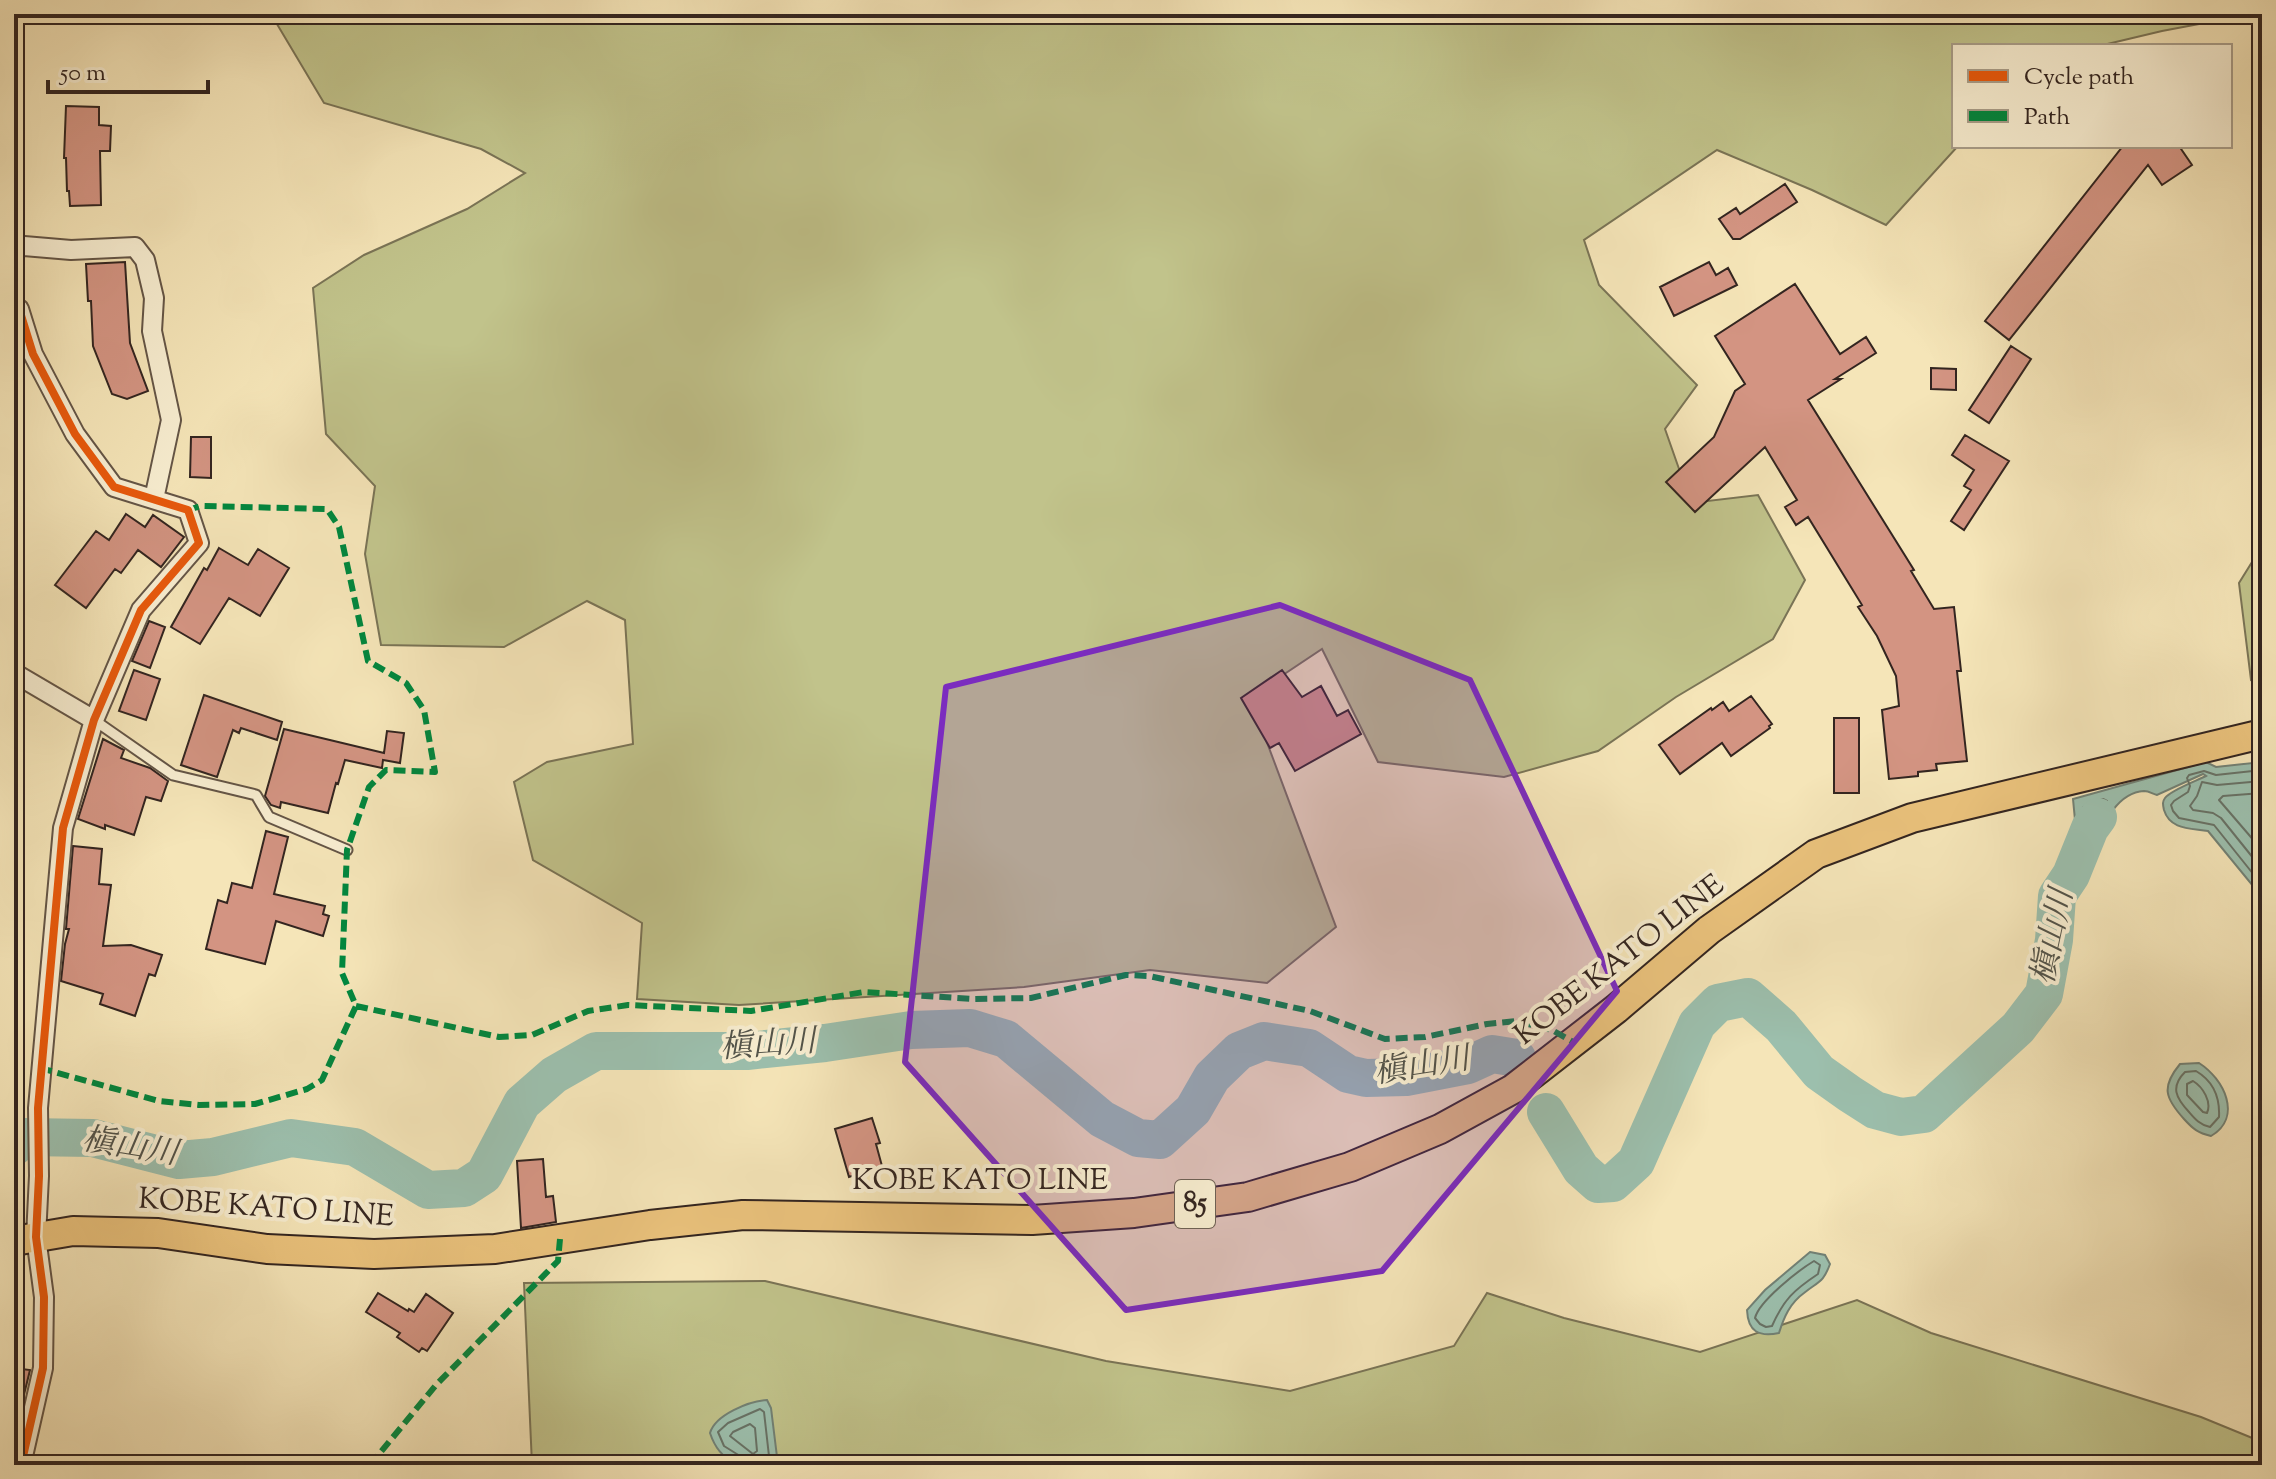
<svg xmlns="http://www.w3.org/2000/svg" width="2276" height="1479" viewBox="0 0 2276 1479" font-family="'Sorts Mill Goudy','Noto Serif JP',serif">
<rect width="100%" height="100%" fill="#f5e5b8"/>
<filter id="stains"><feTurbulence type="fractalNoise" baseFrequency=".0025" numOctaves="4"/><feColorMatrix values="0 0 0 0 .2 0 0 0 0 .09 0 0 0 0 .02 0 0 0 .5 -.17"/></filter>
<radialGradient id="worn" r=".72"><stop offset=".6" stop-color="#630" stop-opacity="0"/><stop offset="1" stop-color="#630" stop-opacity=".3"/></radialGradient>
<path fill="#c1c38b" stroke="#7a7456" stroke-width="2" d="M 271,14 L 2252,14 L 2162,31 L 2099,46 L 1954,46 L 1954,146 L 1958,146 L 1886,225 L 1812,190 L 1717,150 L 1584,240 L 1599,285 L 1697,385 L 1665,429 L 1691,503 L 1758,495 L 1805,580 L 1773,639 L 1676,697 L 1598,751 L 1504,777 L 1378,762 L 1322,649 L 1250,697 L 1336,927 L 1267,983 L 1150,970 L 1024,987 L 739,1005 L 637,999 L 642,923 L 533,860 L 514,782 L 547,762 L 633,744 L 625,620 L 587,601 L 504,647 L 381,645 L 365,554 L 375,486 L 326,434 L 313,288 L 364,255 L 467,209 L 525,173 L 481,149 L 324,103 Z
M 2262,546 L 2262,677 L 2251,680 L 2239,583 Z
M 765,1281 L 1106,1361 L 1290,1391 L 1454,1346 L 1487,1293 L 1564,1318 L 1700,1352 L 1857,1300 L 1931,1333 L 2201,1417 L 2262,1442 L 2262,1465 L 532,1465 L 524,1283 Z"/>
<path fill="#9cbfad" stroke="#728175" stroke-width="2" d="M 2206,762 L 2216,767 L 2262,762 L 2262,897 L 2208,831 C 2191,828 2170,830 2164,810 C 2163,805 2162,802 2165,798 C 2171,790 2196,781 2206,776 L 2203,774 L 2157,795 C 2153,794 2149,791 2144,791 C 2110,793 2098,841 2084,865 L 2070,859 L 2077,841 L 2073,799 Z
M 2199,1063 C 2224,1079 2243,1117 2211,1136 C 2198,1133 2193,1129 2184,1119 C 2165,1098 2161,1087 2180,1064 Z
M 1810,1252 L 1825,1255 L 1830,1264 C 1823,1283 1819,1281 1804,1293 C 1790,1303 1784,1317 1779,1333 C 1759,1337 1748,1332 1747,1310 L 1765,1290 Z
M 767,1400 L 771,1408 L 778,1465 C 746,1465 722,1469 710,1433 C 715,1415 749,1401 767,1400 Z"/>
<g fill="none" stroke-linecap="round" stroke-linejoin="round">
<path stroke="#687266" stroke-width="2" d="M 2262,770 L 2216,775 L 2204,771 L 2189,775 L 2187,778 L 2190,786 L 2188,792 L 2174,801 L 2171,805 L 2173,811 L 2179,818 L 2214,825 L 2262,885
M 2262,781 L 2217,785 L 2202,782 L 2197,796 L 2190,806 L 2193,810 L 2213,813 L 2221,818 L 2262,869
M 2262,793 L 2223,796 L 2219,800 L 2262,850
M 2103,799 L 2107,801 L 2107,804 L 2100,814 L 2091,833 L 2087,835 L 2084,832 L 2083,807 Z
M 2196,1071 C 2213,1081 2220,1098 2219,1117 L 2210,1127 C 2200,1125 2195,1119 2189,1112 C 2176,1098 2170,1087 2185,1072 Z
M 2193,1081 C 2203,1087 2212,1102 2207,1113 L 2203,1112 L 2187,1095 L 2187,1084 Z
M 1814,1261 L 1820,1265 L 1818,1274 C 1794,1290 1784,1299 1772,1326 L 1766,1327 L 1760,1324 L 1755,1318 C 1759,1301 1799,1270 1814,1261 Z
M 750,1424 L 755,1428 L 757,1451 L 753,1454 L 730,1436 L 733,1432 Z
M 743,1465 L 740,1456 L 724,1446 L 718,1432 L 728,1423 L 760,1409 L 764,1412 L 770,1465"/>
<path stroke="#9cbfad" stroke-width="38" d="M 1546,1112 L 1581,1169 L 1598,1184 L 1613,1183 L 1636,1162 L 1697,1024 L 1718,1003 L 1748,997 L 1781,1026 L 1819,1072 L 1850,1094 L 1875,1110 L 1901,1117 L 1924,1114 L 2018,1028 L 2044,994 L 2054,940 L 2057,896 L 2071,875 L 2090,828 L 2098,817
M 14,1147 L 24,1137 L 93,1138 L 179,1160 L 213,1157 L 291,1138 L 355,1147 L 428,1190 L 464,1188 L 484,1175 L 522,1103 L 554,1075 L 596,1051 L 747,1051 L 825,1043 L 911,1030 L 970,1028 L 1006,1039 L 1102,1119 L 1138,1138 L 1160,1140 L 1193,1110 L 1212,1077 L 1239,1051 L 1264,1041 L 1309,1048 L 1348,1074 L 1366,1078 L 1406,1077 L 1468,1065 L 1492,1054 L 1517,1058"/>
</g>
<path fill="#d39482" stroke="#332520" stroke-width="2" d="M 66,106 L 99,107 L 99,125 L 111,126 L 110,151 L 100,151 L 101,205 L 70,206 L 69,191 L 67,191 L 66,158 L 64,158 Z
M 2123,146 L 2179,146 L 2192,165 L 2162,185 L 2148,165 L 2009,340 L 1985,321 Z
M 1785,184 L 1797,202 L 1740,239 L 1733,239 L 1719,219 L 1736,208 L 1740,214 Z
M 125,262 L 130,343 L 148,391 L 127,399 L 112,394 L 93,346 L 91,301 L 88,301 L 86,264 Z
M 1709,262 L 1716,275 L 1728,268 L 1737,285 L 1674,316 L 1660,287 Z
M 1795,284 L 1840,354 L 1866,337 L 1876,353 L 1835,379 L 1841,379 L 1808,400 L 1914,570 L 1911,571 L 1934,609 L 1954,607 L 1961,671 L 1957,671 L 1967,761 L 1936,764 L 1937,770 L 1918,772 L 1918,776 L 1889,779 L 1882,710 L 1899,706 L 1896,676 L 1877,636 L 1858,607 L 1862,605 L 1808,517 L 1796,525 L 1785,507 L 1797,500 L 1765,447 L 1695,512 L 1666,482 L 1714,437 L 1735,391 L 1745,384 L 1715,336 Z
M 2011,346 L 2031,359 L 1989,423 L 1969,410 Z
M 1931,368 L 1956,369 L 1956,390 L 1931,389 Z
M 1965,435 L 2009,461 L 1964,530 L 1951,521 L 1971,490 L 1964,486 L 1974,470 L 1952,455 Z
M 191,437 L 211,437 L 211,478 L 190,477 Z
M 126,514 L 145,527 L 153,515 L 184,537 L 161,567 L 138,550 L 121,573 L 115,569 L 86,608 L 55,585 L 96,531 L 109,540 Z
M 219,548 L 248,565 L 258,549 L 289,568 L 260,616 L 229,598 L 200,644 L 171,627 L 204,568 L 207,570 Z
M 149,621 L 165,627 L 150,668 L 132,661 Z
M 134,670 L 160,679 L 146,720 L 119,711 Z
M 1282,670 L 1302,697 L 1321,686 L 1337,716 L 1348,710 L 1361,734 L 1295,771 L 1279,743 L 1270,748 L 1241,698 Z
M 204,695 L 282,722 L 277,740 L 241,728 L 239,733 L 233,730 L 217,777 L 181,765 Z
M 1751,696 L 1772,724 L 1769,726 L 1770,728 L 1731,756 L 1722,743 L 1680,774 L 1659,745 L 1711,708 L 1712,710 L 1723,702 L 1729,711 Z
M 1834,718 L 1859,718 L 1859,793 L 1834,793 Z
M 284,729 L 384,753 L 387,731 L 404,733 L 400,763 L 383,760 L 382,768 L 345,760 L 338,784 L 336,783 L 328,813 L 281,802 L 280,808 L 271,805 L 265,796 Z
M 103,739 L 124,750 L 121,758 L 150,768 L 168,781 L 161,801 L 146,797 L 134,835 L 105,825 L 105,829 L 78,819 Z
M 266,831 L 288,837 L 274,894 L 325,906 L 323,914 L 329,916 L 323,936 L 276,921 L 265,964 L 206,949 L 218,900 L 227,903 L 232,883 L 252,888 Z
M 73,846 L 102,849 L 99,884 L 111,885 L 103,946 L 131,945 L 162,955 L 155,976 L 149,974 L 135,1016 L 100,1004 L 103,994 L 61,981 L 65,944 L 69,929 L 66,929 Z
M 872,1118 L 880,1143 L 876,1144 L 882,1166 L 849,1177 L 835,1129 Z
M 543,1159 L 546,1197 L 553,1196 L 556,1222 L 521,1228 L 517,1161 Z
M 378,1293 L 408,1311 L 409,1309 L 414,1312 L 426,1294 L 453,1313 L 427,1351 L 422,1348 L 419,1352 L 397,1337 L 400,1333 L 366,1312 Z
M 14,1368 L 30,1370 L 18,1419 L 14,1418 Z"/>
<g fill="none" stroke-linecap="round" stroke-linejoin="round">
<g stroke="#645546" stroke-width="13">
<path id="lane" d="M 94,720 L 173,775 L 256,795 L 269,817 L 347,850"/>
</g>
<g stroke="#645546" stroke-width="22">
<path id="street" d="M 14,248 L 24,246 L 71,250 L 135,247 L 145,260 L 154,298 L 152,331 L 171,420 L 154,499
M 14,306 L 19,309 L 33,354 L 75,434 L 114,487 L 188,510 L 199,543 L 141,610 L 94,720 L 63,828 L 38,1108 L 39,1176 L 36,1237 L 44,1297 L 43,1368 L 21,1465
M 14,673 L 94,720"/>
</g>
<g stroke="#332520" stroke-width="32">
<path id="primary" d="M 14,1241 L 73,1231 L 158,1233 L 267,1249 L 374,1254 L 495,1249 L 650,1225 L 743,1215 L 1032,1220 L 1134,1213 L 1248,1197 L 1350,1167 L 1440,1129 L 1513,1089 L 1616,1009 L 1709,930 L 1816,854 L 1912,818 L 2262,734"/>
</g>
<use href="#lane" stroke="#f8eed1" stroke-width="9"/>
<use href="#street" stroke="#f8eed1" stroke-width="18"/>
<use href="#primary" stroke="#eac27c" stroke-width="28"/>
<path stroke="#00873e" stroke-width="6" stroke-dasharray="12 6" stroke-linecap="butt" d="M 356,1006 L 499,1037 L 532,1035 L 588,1011 L 628,1005 L 751,1011 L 864,992 L 974,999 L 1031,998 L 1126,975 L 1149,976 L 1310,1011 L 1385,1039 L 1425,1037 L 1487,1024 L 1517,1021 L 1552,1030 L 1573,1042
M 40,1068 L 159,1101 L 199,1105 L 255,1104 L 307,1089 L 322,1080 L 356,1006 L 342,973 L 347,850 L 369,787 L 386,770 L 435,772 L 424,710 L 406,683 L 368,661 L 339,527 L 327,509 L 201,506 L 188,510
M 370,1465 L 436,1385 L 558,1261 L 560,1239"/>
<g stroke="#f8eed1" stroke-width="13">
<path id="cycleway" d="M 14,306 L 19,309 L 33,354 L 75,434 L 114,487 L 188,510 L 199,543 L 141,610 L 94,720 L 63,828 L 38,1108 L 39,1176 L 36,1237 L 44,1297 L 43,1368 L 21,1465"/>
</g>
<use href="#cycleway" stroke="#e8590c" stroke-width="8"/>
</g>
<path fill="#7b2cbf" fill-opacity="0.2" stroke="#7b2cbf" stroke-width="6" stroke-linejoin="round" d="M 1280,605 L 1470,680 L 1617,991 L 1382,1271 L 1126,1310 L 905,1062 L 946,687 Z"/>
<g text-anchor="middle" dominant-baseline="central" stroke-width="8" stroke-linejoin="round" paint-order="stroke">
<rect fill="#f8eed1" stroke="#6e6155" stroke-width="2" x="1175" y="1180" width="40" height="48" rx="6"/>
<g font-size="28" font-weight="bold" fill="#332520">
<text x="1195" y="1204">85</text>
</g>
<g font-size="30" fill="#332520" stroke="#f8eed1">
<text transform="translate(1620 961) rotate(-38)">KOBE KATO LINE</text>
<text x="980" y="1181">KOBE KATO LINE</text>
<text transform="translate(266 1209) rotate(4)">KOBE KATO LINE</text>
</g>
<g font-size="32" font-style="italic" fill="#52534a" stroke="#f8eed1">
<text transform="translate(2054 937) rotate(-78)">槇山川</text>
<text transform="translate(768 1046) rotate(-4)">槇山川</text>
<text transform="translate(1422 1067) rotate(-9)">槇山川</text>
<text transform="translate(130 1148) rotate(9)">槇山川</text>
</g>
</g>
<rect width="2276" height="1479" fill="none" stroke="#f5e5b8" stroke-width="48"/>
<rect x="16" y="16" width="2244" height="1447" fill="none" stroke="#332520" stroke-width="4"/>
<rect x="24" y="24" width="2228" height="1431" fill="none" stroke="#332520" stroke-width="2"/>
<rect x="1952" y="44" width="280" height="104" fill="#f8eed1" stroke="#a99e8a" stroke-width="2"/>
<rect x="1968" y="70" width="40" height="12" fill="#e8590c" stroke="#a99e8a" stroke-width="2"/>
<text x="2024" y="84" font-size="24" fill="#332520">Cycle path</text>
<rect x="1968" y="110" width="40" height="12" fill="#00873e" stroke="#a99e8a" stroke-width="2"/>
<text x="2024" y="124" font-size="24" fill="#332520">Path</text>
<path d="M48 80v12h160v-12" fill="none" stroke="#332520" stroke-width="4"/>
<text x="60" y="80" font-size="24" fill="#332520" stroke="#f8eed1" stroke-width="6" paint-order="stroke">50 m</text>
<rect width="100%" height="100%" filter="url(#stains)"/>
<rect width="100%" height="100%" fill="url(#worn)"/>
</svg>
